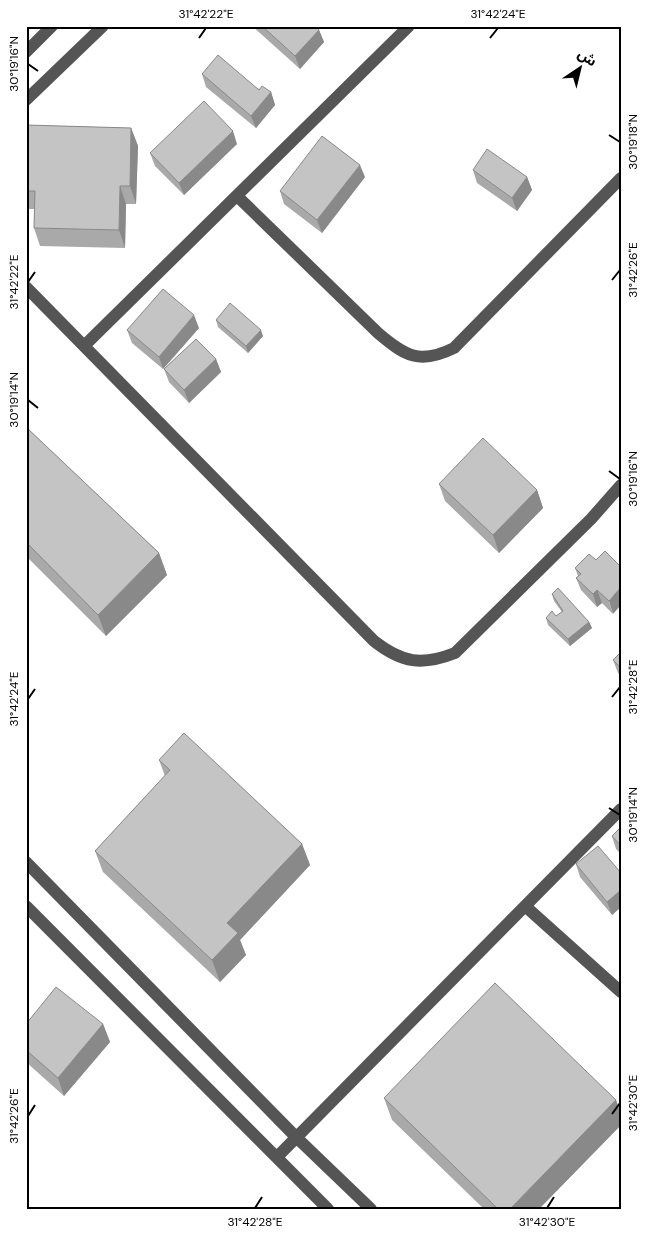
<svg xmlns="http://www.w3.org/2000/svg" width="647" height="1235" viewBox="0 0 647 1235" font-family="'DM Sans','Noto Sans Arabic',sans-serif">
<rect width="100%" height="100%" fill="#fff"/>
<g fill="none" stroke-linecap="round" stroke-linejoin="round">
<path stroke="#555" stroke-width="12" d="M 26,52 L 52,26
M 26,100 L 103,26
M 237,196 L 378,333 C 405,356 420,365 454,348 L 621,178
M 26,287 L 374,641 C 402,663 422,666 455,653 L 591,519 L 621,485
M 84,346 L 409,26
M 26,862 L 296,1137 L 371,1209
M 26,906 L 328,1209
M 525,906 L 621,992
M 277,1157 L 621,809"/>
</g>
<path fill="#a9a9a9" d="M 252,26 L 316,26 L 319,30 L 324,42 L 300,69 Z
M 202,74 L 271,92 L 275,105 L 256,128 L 206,87 Z
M 26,125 L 131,128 L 138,146 L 136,204 L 126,204 L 125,248 L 40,246 L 34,228 L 34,209 L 26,209 Z
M 237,144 L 184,195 L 155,166 L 150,153 Z
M 473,170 L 527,177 L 532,190 L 517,211 L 477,183 Z
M 365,177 L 322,233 L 284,204 L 280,191 Z
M 216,320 L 263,336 L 248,353 L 218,327 Z
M 199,328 L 163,369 L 132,343 L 127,330 Z
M 216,359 L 221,372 L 189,403 L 169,382 L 164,369 Z
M 26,427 L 159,553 L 167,575 L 106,636 L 26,556 Z
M 439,484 L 537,490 L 543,508 L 499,553 L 445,501 Z
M 596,560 L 613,614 L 602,603 L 597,607 L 581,590 L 576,578 L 578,576 L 575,568 Z
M 552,594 L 589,622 L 592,628 L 570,646 L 548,625 L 546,618 L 556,616 L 562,612 L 554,601 Z
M 621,652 L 621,676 L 618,673 L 613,660 Z
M 159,760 L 302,844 L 310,865 L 240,940 L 246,955 L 220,982 L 103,872 L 95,851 L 165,776 Z
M 621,827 L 621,854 L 616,849 L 612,836 Z
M 576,864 L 621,873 L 621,907 L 612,915 L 580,877 Z
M 26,1024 L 103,1024 L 110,1042 L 64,1096 L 26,1062 Z
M 384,1098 L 616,1100 L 621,1114 L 621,1125 L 539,1209 L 484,1209 L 392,1120 Z"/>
<path fill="#898989" d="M 319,30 L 324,42 L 300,69 L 295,56 Z
M 271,92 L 275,105 L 256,128 L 251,116 Z
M 131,128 L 138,146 L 136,204 L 130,186 Z
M 233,131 L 237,144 L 184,195 L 179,183 Z
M 360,165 L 365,177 L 322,233 L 317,220 Z
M 527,177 L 532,190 L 517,211 L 512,198 Z
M 120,186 L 126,204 L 125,248 L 119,230 Z
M 194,315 L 199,328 L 163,369 L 159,357 Z
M 261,330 L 263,336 L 248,353 L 246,346 Z
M 216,359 L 221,372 L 189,403 L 184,390 Z
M 537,490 L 543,508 L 499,553 L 493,535 Z
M 159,553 L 167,575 L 106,636 L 98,615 Z
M 621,587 L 621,605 L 613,614 L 609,601 Z
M 597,590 L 602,603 L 597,607 L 593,594 Z
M 589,622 L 592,628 L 570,646 L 568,639 Z
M 302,844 L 310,865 L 240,940 L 246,955 L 220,982 L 212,960 L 227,923 Z
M 621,890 L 621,907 L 612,915 L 607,902 Z
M 103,1024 L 110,1042 L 64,1096 L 58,1078 Z
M 616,1100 L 621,1114 L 621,1125 L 539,1209 L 510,1209 Z"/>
<path fill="#c4c4c4" stroke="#898989" d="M 262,26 L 316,26 L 319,30 L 295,56 Z
M 218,55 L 259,90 L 262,86 L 271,92 L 251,116 L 202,74 Z
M 204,101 L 233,131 L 179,183 L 150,153 Z
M 26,125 L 131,128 L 130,186 L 120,186 L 119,230 L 34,228 L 35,191 L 26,191 Z
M 322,136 L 360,165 L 317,220 L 280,191 Z
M 487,149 L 527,177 L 512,198 L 473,170 Z
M 163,289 L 194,315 L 159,357 L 127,330 Z
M 230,303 L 261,330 L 246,346 L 216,320 Z
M 196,339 L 216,359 L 184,390 L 164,369 Z
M 26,427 L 159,553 L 98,615 L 26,542 Z
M 483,438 L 537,490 L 493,535 L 439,484 Z
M 605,551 L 621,567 L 621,587 L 609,601 L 597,590 L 593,594 L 576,578 L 581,574 L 575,568 L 589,554 L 596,560 Z
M 558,588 L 589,622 L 568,639 L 546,618 L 552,611 L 556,616 L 563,611 L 552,594 Z
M 621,652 L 621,668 L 613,660 Z
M 184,733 L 302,844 L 227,923 L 238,933 L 212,960 L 95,851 L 170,770 L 159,760 Z
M 621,827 L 621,846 L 612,836 Z
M 598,846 L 621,873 L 621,890 L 607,902 L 576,864 Z
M 495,983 L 616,1100 L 510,1209 L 498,1209 L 384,1098 Z
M 56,987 L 103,1024 L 58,1078 L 26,1050 L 26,1024 Z"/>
<path fill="none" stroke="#000" stroke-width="2" d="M 199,38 L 206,28M 490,38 L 498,28M 28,64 L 38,71M 609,135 L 620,142M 612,280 L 620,270M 28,282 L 35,272M 28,400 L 38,408M 609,471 L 620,479M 612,697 L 620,687M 28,699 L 35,689M 609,808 L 620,815M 612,1114 L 620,1103M 28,1116 L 35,1105M 255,1208 L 262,1197M 547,1208 L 554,1197"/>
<rect width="647" height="1235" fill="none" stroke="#ffffff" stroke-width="55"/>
<g transform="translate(580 68) rotate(35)" stroke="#ffffff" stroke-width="4" paint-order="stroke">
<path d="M0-4L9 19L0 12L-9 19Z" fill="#000000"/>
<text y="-8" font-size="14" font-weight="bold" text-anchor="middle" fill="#000000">ش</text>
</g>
<rect x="28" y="28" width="592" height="1180" fill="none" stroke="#000" stroke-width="2"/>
<g font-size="12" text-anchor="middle" fill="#000">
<text x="206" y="18">31°42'22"E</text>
<text x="498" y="18">31°42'24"E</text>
<text transform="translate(14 64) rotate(-90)" y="4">30°19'16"N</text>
<text transform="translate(633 142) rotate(-90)" y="4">30°19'18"N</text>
<text transform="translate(633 270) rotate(-90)" y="4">31°42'26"E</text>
<text transform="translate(14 282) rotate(-90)" y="4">31°42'22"E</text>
<text transform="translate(14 400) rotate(-90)" y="4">30°19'14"N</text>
<text transform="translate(633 479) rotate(-90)" y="4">30°19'16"N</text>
<text transform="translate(633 687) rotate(-90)" y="4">31°42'28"E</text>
<text transform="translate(14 699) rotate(-90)" y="4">31°42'24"E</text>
<text transform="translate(633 815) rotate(-90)" y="4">30°19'14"N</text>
<text transform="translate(633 1103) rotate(-90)" y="4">31°42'30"E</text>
<text transform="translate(14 1116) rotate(-90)" y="4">31°42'26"E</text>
<text x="255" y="1226">31°42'28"E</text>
<text x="547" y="1226">31°42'30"E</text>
</g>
</svg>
